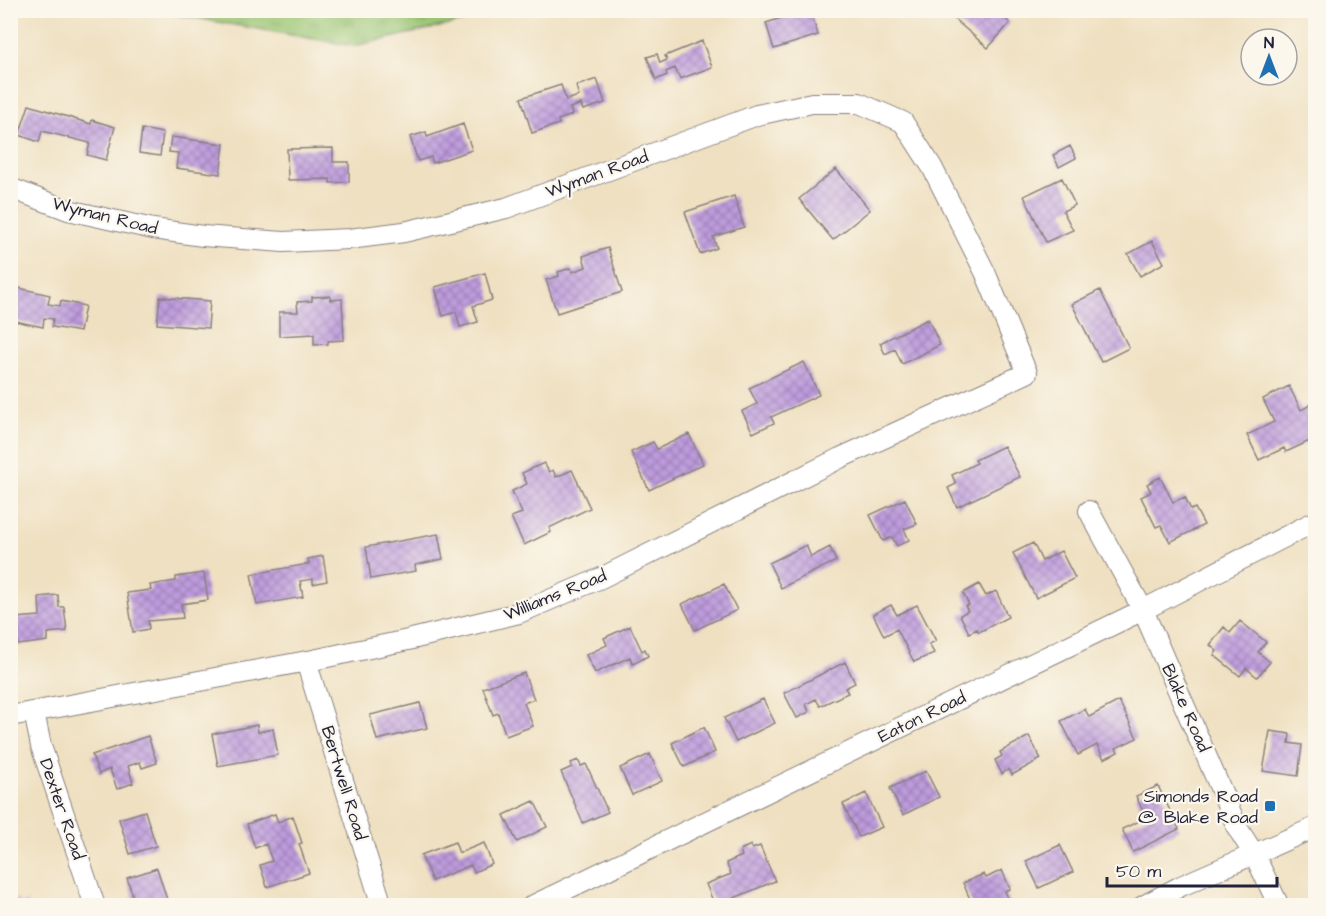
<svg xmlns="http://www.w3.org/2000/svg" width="1326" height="916" viewBox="0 0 1326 916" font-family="'Architects Daughter',sans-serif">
<defs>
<pattern id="park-tufts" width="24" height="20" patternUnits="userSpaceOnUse" patternTransform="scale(1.5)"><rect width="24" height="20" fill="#9ac572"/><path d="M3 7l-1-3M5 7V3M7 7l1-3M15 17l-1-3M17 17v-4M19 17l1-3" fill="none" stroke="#84a964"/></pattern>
<pattern id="building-cross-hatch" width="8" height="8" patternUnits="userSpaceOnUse" patternTransform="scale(1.5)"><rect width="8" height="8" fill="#be9bdd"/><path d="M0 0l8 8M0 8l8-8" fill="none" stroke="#9a7eb4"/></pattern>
</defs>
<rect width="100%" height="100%" fill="#fbf7ec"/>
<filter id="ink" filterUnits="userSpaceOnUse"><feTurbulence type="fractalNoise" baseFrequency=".0167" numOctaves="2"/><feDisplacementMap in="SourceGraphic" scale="12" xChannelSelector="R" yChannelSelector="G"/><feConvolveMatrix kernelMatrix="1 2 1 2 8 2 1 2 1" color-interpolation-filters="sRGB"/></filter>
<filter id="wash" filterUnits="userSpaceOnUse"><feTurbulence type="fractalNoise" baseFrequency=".008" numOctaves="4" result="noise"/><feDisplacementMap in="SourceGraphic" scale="24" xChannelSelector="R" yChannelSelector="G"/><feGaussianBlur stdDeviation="1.35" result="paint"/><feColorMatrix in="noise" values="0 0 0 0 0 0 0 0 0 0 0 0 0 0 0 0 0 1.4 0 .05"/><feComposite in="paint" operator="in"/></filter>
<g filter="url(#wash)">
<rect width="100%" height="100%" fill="#efe0c1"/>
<path fill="url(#park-tufts)" stroke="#5e7456" stroke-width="1.5" d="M 156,11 L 511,10 L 511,11 L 354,46 Z"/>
<g id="blocks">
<path fill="url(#building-cross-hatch)" d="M 807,10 L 810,10 L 818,35 L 774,49 L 766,23 Z
M 960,10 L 995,10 L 1010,23 L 988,48 L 953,18 Z
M 702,41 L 712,67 L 680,79 L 675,68 L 666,72 L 667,75 L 656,80 L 647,57 L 657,54 L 660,63 L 667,60 L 665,56 Z
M 597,79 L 605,103 L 583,110 L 581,104 L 570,108 L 572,115 L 558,120 L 559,124 L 532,133 L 521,98 L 561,85 L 566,100 L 579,96 L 576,86 Z
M 29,105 L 91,124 L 92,120 L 115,127 L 106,160 L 87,155 L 90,143 L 42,131 L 39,142 L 19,135 Z
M 463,124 L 472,150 L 433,163 L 431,157 L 418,161 L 410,137 L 426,132 L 427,137 Z
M 142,129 L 163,133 L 160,156 L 139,153 Z
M 171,137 L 224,144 L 220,174 L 176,168 L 178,153 L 169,152 Z
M 1070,146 L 1076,158 L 1059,167 L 1053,155 Z
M 333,148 L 333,162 L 349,162 L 349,182 L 330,183 L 330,179 L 288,180 L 287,149 Z
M 836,169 L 870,210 L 833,240 L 799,199 Z
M 1062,178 L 1075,205 L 1063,211 L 1073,230 L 1046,242 L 1024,196 Z
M 734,196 L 744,227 L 713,237 L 717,248 L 700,254 L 685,212 Z
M 1152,241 L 1164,263 L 1140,276 L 1128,254 Z
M 608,248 L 622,292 L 557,313 L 546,280 L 559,276 L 558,272 L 571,268 L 572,272 L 586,267 L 583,256 Z
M 485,273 L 492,300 L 473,306 L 478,322 L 460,327 L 456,312 L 443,316 L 435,287 Z
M 10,286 L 50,295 L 48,304 L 60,306 L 61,301 L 85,306 L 80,332 L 52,327 L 53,319 L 44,318 L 43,327 L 10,320 Z
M 1100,290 L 1129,348 L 1101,362 L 1072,304 Z
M 330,296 L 330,300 L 342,299 L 344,340 L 328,341 L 328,344 L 314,345 L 314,334 L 279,336 L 279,312 L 298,312 L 297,302 L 312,301 L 312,297 Z
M 160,297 L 210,301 L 208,328 L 157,324 Z
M 928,319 L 940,345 L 902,364 L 895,349 L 885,354 L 880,343 Z
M 804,362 L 819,395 L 771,417 L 774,423 L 753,433 L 742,411 L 757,404 L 749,388 Z
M 1289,386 L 1301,410 L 1316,402 L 1316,438 L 1286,452 L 1284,448 L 1259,460 L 1247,435 L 1274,422 L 1263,399 Z
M 689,434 L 703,464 L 649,490 L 631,452 L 653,442 L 657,449 Z
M 1004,446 L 1020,477 L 957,507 L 948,488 L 956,484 L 952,475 L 977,463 L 975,460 Z
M 544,463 L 549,472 L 553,470 L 556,477 L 572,470 L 590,508 L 549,528 L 551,532 L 524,545 L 511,517 L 522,513 L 512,491 L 527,484 L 522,473 Z
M 1160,477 L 1173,502 L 1185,497 L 1191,510 L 1195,508 L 1204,525 L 1170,542 L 1161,525 L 1156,527 L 1141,497 L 1151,492 L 1147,484 Z
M 905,499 L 917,524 L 904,529 L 909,540 L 897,546 L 892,537 L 883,541 L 870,515 Z
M 438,534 L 443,559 L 415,565 L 416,571 L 371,579 L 366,547 Z
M 1033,543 L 1042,561 L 1061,551 L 1075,578 L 1036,598 L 1013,553 Z
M 806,545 L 811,557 L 830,547 L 836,561 L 781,588 L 769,563 Z
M 323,556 L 327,581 L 313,584 L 313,579 L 300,581 L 303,597 L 257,605 L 251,574 L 309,564 L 308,559 Z
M 204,573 L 208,600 L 181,604 L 183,618 L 148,621 L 149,629 L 133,632 L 127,593 L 151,590 L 150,585 L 176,581 L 176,577 Z
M 724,584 L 737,610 L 695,630 L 682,604 Z
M 979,584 L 986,596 L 996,591 L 1008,617 L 979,632 L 977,629 L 969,633 L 960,615 L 968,611 L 965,606 L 969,605 L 963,593 Z
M 58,595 L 59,607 L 64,607 L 67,631 L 48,633 L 48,641 L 18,645 L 15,618 L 40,616 L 39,597 Z
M 891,605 L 897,615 L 917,605 L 936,641 L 929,644 L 934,653 L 914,662 L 897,629 L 884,636 L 873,614 Z
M 1240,621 L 1266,642 L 1258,652 L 1270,662 L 1257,677 L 1246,668 L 1240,676 L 1214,655 L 1217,651 L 1210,645 L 1224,627 L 1230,633 Z
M 630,626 L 642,651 L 645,649 L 648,656 L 633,664 L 630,657 L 595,673 L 586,655 L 607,645 L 604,638 Z
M 845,662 L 855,683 L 845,688 L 848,693 L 820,706 L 816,699 L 806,704 L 809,712 L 797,718 L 784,693 Z
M 524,673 L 534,699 L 524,703 L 533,726 L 506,736 L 498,713 L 493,715 L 483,688 Z
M 763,699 L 775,723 L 736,742 L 724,718 Z
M 1119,701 L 1137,738 L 1116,748 L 1118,752 L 1104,759 L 1097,745 L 1078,755 L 1061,721 L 1085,709 L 1089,717 Z
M 420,703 L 427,728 L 377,740 L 370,715 Z
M 257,725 L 258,732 L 273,729 L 278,755 L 218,766 L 212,734 Z
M 704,727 L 715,752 L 684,767 L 672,743 Z
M 1270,731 L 1290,734 L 1289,743 L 1302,745 L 1298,776 L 1263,771 Z
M 148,736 L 157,763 L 142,768 L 140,762 L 128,766 L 133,783 L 117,789 L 110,769 L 99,774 L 92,755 Z
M 1029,736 L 1041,759 L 1012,775 L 1009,769 L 1002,774 L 995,760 L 1002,756 L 1000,752 Z
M 650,754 L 662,781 L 632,795 L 620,768 Z
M 578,760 L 581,766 L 586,764 L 608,812 L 583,823 L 561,772 L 572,767 L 571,763 Z
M 926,771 L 939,797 L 903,815 L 890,788 Z
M 1158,786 L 1179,829 L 1133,852 L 1122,829 L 1146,818 L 1136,796 Z
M 866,793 L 882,827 L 859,837 L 843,804 Z
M 534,801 L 547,827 L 517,842 L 504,815 Z
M 145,811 L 156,846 L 130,854 L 119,819 Z
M 275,814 L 278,822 L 293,816 L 302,843 L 299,844 L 309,873 L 267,887 L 260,865 L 272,861 L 266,844 L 255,848 L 247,824 Z
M 455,842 L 459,853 L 484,843 L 492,864 L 474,872 L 471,865 L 432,881 L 421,855 Z
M 751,845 L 752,849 L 760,846 L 775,881 L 715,906 L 706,884 L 731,874 L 726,863 L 742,856 L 740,850 Z
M 1060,845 L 1073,872 L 1039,888 L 1026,861 Z
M 157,868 L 169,906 L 136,906 L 127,878 Z
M 1002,870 L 1010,889 L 1005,891 L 1011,906 L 973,906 L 963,883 L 984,874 L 986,878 Z
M 10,890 L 14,901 L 18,899 L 19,905 L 27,902 L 28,906 L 10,906 Z"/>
</g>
</g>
<g filter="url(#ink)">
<use href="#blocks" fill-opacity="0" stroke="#88817e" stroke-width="1.5"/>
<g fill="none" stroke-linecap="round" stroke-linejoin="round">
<g stroke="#88817e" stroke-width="22">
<path id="street" d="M 10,188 L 68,210 L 153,229 L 203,236 L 283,242 L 349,239 L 404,232 L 506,208 L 757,115 L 812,103 L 859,103 L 903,122 L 932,167 L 985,272 L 1027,373 L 840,458 L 601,578 L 519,613 L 408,640 L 313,660 L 10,716
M 1089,511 L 1143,610 L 1238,829 L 1254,854 L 1279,906
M 306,661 L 382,906
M 34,712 L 41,746 L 95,906
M 532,906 L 1143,610 L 1310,524
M 1143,906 L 1181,886 L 1316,827"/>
</g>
<use href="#street" stroke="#fff" stroke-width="20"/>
</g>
</g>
<rect fill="#1f6fb2" stroke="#fbf7ec" stroke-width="2" x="1264" y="800" width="12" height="12" rx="3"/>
<g text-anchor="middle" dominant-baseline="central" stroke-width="4.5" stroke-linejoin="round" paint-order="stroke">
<g font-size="18" fill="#22223b" stroke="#fbf7ec">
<text transform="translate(597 174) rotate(-20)">Wyman Road</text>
<text transform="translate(105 216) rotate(14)">Wyman Road</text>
<text transform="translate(555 595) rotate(-22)">Williams Road</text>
<text transform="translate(1186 708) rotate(66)">Blake Road</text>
<text transform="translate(922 717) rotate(-26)">Eaton Road</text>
<text transform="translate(344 783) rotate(73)">Bertwell Road</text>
<text transform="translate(62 809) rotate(71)">Dexter Road</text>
</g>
<g font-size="18" fill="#22223b" stroke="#fbf7ec" text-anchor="end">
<text x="1258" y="796">Simonds Road<tspan x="1258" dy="21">@ Blake Road</tspan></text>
</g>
</g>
<rect width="1326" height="916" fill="none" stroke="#fbf7ec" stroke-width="36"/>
<g transform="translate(1269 57)"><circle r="28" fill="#fbf7ec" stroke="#a4a2a5" stroke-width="1.5"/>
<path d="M0-4.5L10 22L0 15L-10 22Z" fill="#1f6fb2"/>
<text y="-9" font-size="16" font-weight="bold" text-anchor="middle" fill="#22223b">N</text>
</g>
<path d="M1107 877v9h170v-9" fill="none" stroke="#22223b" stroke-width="3"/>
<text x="1116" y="877" font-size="18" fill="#22223b" stroke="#fbf7ec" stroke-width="4.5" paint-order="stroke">50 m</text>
</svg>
